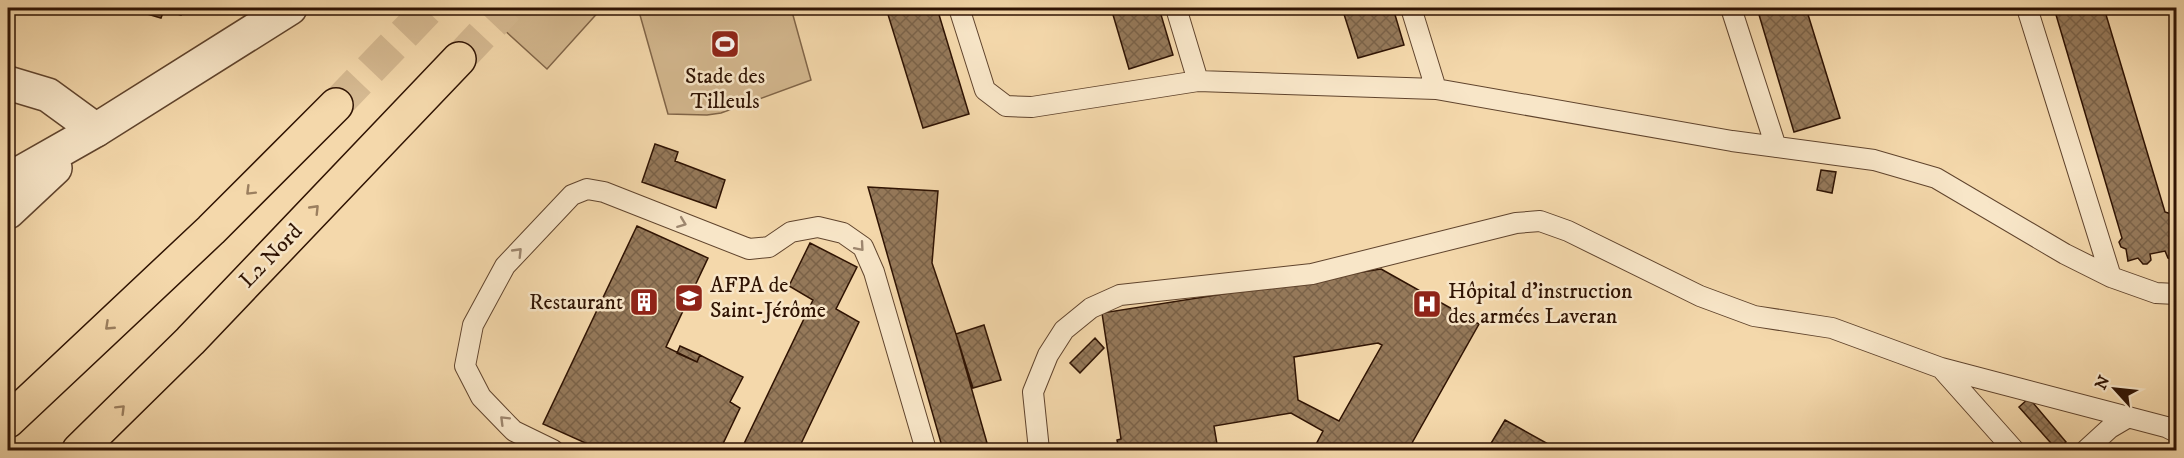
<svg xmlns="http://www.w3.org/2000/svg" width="2184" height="458" viewBox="0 0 2184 458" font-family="'IM FELL DW Pica',serif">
<defs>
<pattern id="building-cross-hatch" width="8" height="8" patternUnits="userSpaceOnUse" patternTransform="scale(1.5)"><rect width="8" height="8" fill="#95795a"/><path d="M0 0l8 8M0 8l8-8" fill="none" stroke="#7a6248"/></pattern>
</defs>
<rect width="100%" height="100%" fill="#f4d8ab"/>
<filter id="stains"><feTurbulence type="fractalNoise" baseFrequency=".00333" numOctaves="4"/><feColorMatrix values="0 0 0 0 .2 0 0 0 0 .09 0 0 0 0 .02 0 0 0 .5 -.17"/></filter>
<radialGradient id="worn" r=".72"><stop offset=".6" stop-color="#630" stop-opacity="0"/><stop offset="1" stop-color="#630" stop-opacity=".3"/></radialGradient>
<path fill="#d3b78e" stroke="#816548" stroke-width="1.5" d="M 480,8 L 602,8 L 547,69 Z
M 638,8 L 791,8 L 811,80 L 721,113 L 707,115 L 668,114 Z"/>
<path fill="url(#building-cross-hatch)" stroke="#2f1303" stroke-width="1.5" fill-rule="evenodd" d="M 127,8 L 183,8 L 181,15 L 164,10 L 161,18 Z
M 886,8 L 937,8 L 969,114 L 923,128 Z
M 1111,8 L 1159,8 L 1173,55 L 1129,69 Z
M 1342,8 L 1393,8 L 1404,45 L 1358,58 Z
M 1757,8 L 1806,8 L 1840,118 L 1794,132 Z
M 2054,8 L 2104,8 L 2165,212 L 2171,214 L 2175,218 L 2174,224 L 2170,228 L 2172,236 L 2176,236 L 2176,260 L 2168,258 L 2165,251 L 2150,254 L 2151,260 L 2147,264 L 2143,264 L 2138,258 L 2128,261 L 2126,249 L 2121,247 L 2119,242 L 2122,238 Z
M 655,144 L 678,152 L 675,161 L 725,180 L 716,208 L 642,182 Z
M 1821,170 L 1836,172 L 1832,193 L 1817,190 Z
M 868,187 L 938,191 L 932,263 L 956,334 L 989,450 L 943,450 Z
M 637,226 L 708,258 L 666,347 L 697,362 L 700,355 L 743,377 L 730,402 L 740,408 L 720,450 L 601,450 L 543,424 Z
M 810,243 L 857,267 L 836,309 L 859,322 L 798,450 L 741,450 L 813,300 L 789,286 Z
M 1381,269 L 1479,324 L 1408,450 L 1313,450 L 1323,431 L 1291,413 L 1214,426 L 1218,450 L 1119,450 L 1117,440 L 1121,439 L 1102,313 ZM 1378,343 L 1382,345 L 1339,421 L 1298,400 L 1294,357 Z
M 984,325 L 1001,380 L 973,388 L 956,334 Z
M 1095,338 L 1104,348 L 1080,373 L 1070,363 Z
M 680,346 L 700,355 L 697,362 L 677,353 Z
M 2029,398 L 2066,442 L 2057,450 L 2019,407 Z
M 1505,420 L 1559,450 L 1487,450 Z
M 1288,445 L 1298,450 L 1284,450 Z"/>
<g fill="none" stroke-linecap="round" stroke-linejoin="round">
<path stroke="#d6ba92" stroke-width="33" stroke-dasharray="33 16" stroke-linecap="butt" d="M 459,59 L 507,8
M 336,105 L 429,8"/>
<g stroke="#60442d" stroke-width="22">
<path id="service" d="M 959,8 L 985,90 L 1006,106 L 1032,107 L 1198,81 L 1436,89 L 1732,141 L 1874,160 L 1936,178 L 2065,254 L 2111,277 L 2156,293 L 2176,294
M 1176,8 L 1198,81
M 1411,8 L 1436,89
M 1731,8 L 1776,147
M 2027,8 L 2111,277
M 1941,368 L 2014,450
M 553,450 L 514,431 L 508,425 L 481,397 L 465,366 L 473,325 L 505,266 L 572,195 L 587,189 L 604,192 L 749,249 L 769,247 L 791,232 L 818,227 L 843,233 L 863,247 L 874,272 L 926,450
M 1039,450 L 1033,392 L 1048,355 L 1064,330 L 1091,308 L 1120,295 L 1312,274 L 1516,223 L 1540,221 L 1568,231 L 1700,296 L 1754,316 L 1832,328 L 1941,368 L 2166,427 L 2176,432
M 2086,450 L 2110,428 L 2127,418"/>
</g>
<g stroke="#60442d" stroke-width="36">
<path id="minor" d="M 8,83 L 48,95 L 96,130"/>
</g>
<g stroke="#60442d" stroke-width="36">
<path id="tertiary" d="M 8,180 L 96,130 L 290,8
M 8,212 L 55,168"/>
</g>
<g stroke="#2f1303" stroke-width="36">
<path id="motorway" d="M 8,421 L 211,230 L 336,105
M 79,450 L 190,341 L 459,59"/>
</g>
<use href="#service" stroke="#f8e6c8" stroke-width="20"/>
<use href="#minor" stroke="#f8e6c8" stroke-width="33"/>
<use href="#tertiary" stroke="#f8e6c8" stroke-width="33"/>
<use href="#motorway" stroke="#f4d8ab" stroke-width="33"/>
</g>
<defs><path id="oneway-chevron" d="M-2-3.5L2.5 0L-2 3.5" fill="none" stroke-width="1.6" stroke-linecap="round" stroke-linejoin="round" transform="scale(1.5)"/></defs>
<g stroke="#9b7f5f">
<use href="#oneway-chevron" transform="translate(250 191) rotate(135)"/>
<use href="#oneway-chevron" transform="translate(315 209) rotate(-46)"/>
<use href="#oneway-chevron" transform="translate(109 326) rotate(137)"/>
<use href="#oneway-chevron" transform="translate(121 409) rotate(-45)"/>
</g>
<g stroke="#9e876f">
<use href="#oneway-chevron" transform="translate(682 223) rotate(21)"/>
<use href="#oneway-chevron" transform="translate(860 247) rotate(49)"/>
<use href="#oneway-chevron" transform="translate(518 252) rotate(-46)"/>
<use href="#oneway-chevron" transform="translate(504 420) rotate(-135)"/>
</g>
<defs>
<g id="stadium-square" transform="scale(1.5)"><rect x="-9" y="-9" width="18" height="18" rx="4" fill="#8f2418" stroke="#f8e6c8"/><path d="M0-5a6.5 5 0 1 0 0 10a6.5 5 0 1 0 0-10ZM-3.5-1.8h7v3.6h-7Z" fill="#fff"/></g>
<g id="school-square" transform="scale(1.5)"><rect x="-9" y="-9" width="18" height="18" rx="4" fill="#8f2418" stroke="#f8e6c8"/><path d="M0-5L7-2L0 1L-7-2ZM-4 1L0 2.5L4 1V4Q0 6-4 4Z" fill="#fff"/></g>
<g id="building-square" transform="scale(1.5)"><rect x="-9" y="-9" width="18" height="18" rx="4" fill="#8f2418" stroke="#f8e6c8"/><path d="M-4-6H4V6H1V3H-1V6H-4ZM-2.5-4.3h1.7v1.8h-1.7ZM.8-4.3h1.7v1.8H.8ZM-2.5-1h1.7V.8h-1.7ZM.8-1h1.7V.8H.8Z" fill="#fff"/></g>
<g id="hospital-square" transform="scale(1.5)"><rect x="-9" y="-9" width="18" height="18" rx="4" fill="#8f2418" stroke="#f8e6c8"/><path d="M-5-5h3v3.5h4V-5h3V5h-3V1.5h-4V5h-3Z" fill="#fff"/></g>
</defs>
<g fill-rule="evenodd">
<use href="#stadium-square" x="725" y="44"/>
<use href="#school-square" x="689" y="298"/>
<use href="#building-square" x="644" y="302"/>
<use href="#hospital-square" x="1427" y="304"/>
</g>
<g text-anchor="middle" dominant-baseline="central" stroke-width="5" stroke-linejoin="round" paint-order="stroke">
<g font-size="22" fill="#2f1303" stroke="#f8e6c8" text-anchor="start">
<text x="725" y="76" text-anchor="middle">Stade des<tspan x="725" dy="25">Tilleuls</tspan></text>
<text x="710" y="285">AFPA de<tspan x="710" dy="25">Saint-Jérôme</tspan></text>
<text x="1448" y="291">Hôpital d'instruction<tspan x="1448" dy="25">des armées Laveran</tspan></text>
<text x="623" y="302" text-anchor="end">Restaurant</text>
</g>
<g font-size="22" fill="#2f1303" stroke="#f8e6c8">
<text transform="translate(271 256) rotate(-46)">L2 Nord</text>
</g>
</g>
<rect width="2184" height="458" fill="none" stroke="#f4d8ab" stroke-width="30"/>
<rect x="9" y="9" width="2166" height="440" fill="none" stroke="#2f1303" stroke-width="3"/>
<rect x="15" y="15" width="2154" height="428" fill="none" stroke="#2f1303" stroke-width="1.5"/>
<g transform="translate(2115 389) rotate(297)" stroke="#f8e6c8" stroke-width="4.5" paint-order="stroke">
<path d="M0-4.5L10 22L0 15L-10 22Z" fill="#2f1303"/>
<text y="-9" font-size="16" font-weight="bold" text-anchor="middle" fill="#2f1303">N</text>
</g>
<rect width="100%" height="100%" filter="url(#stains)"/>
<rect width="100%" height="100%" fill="url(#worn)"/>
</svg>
